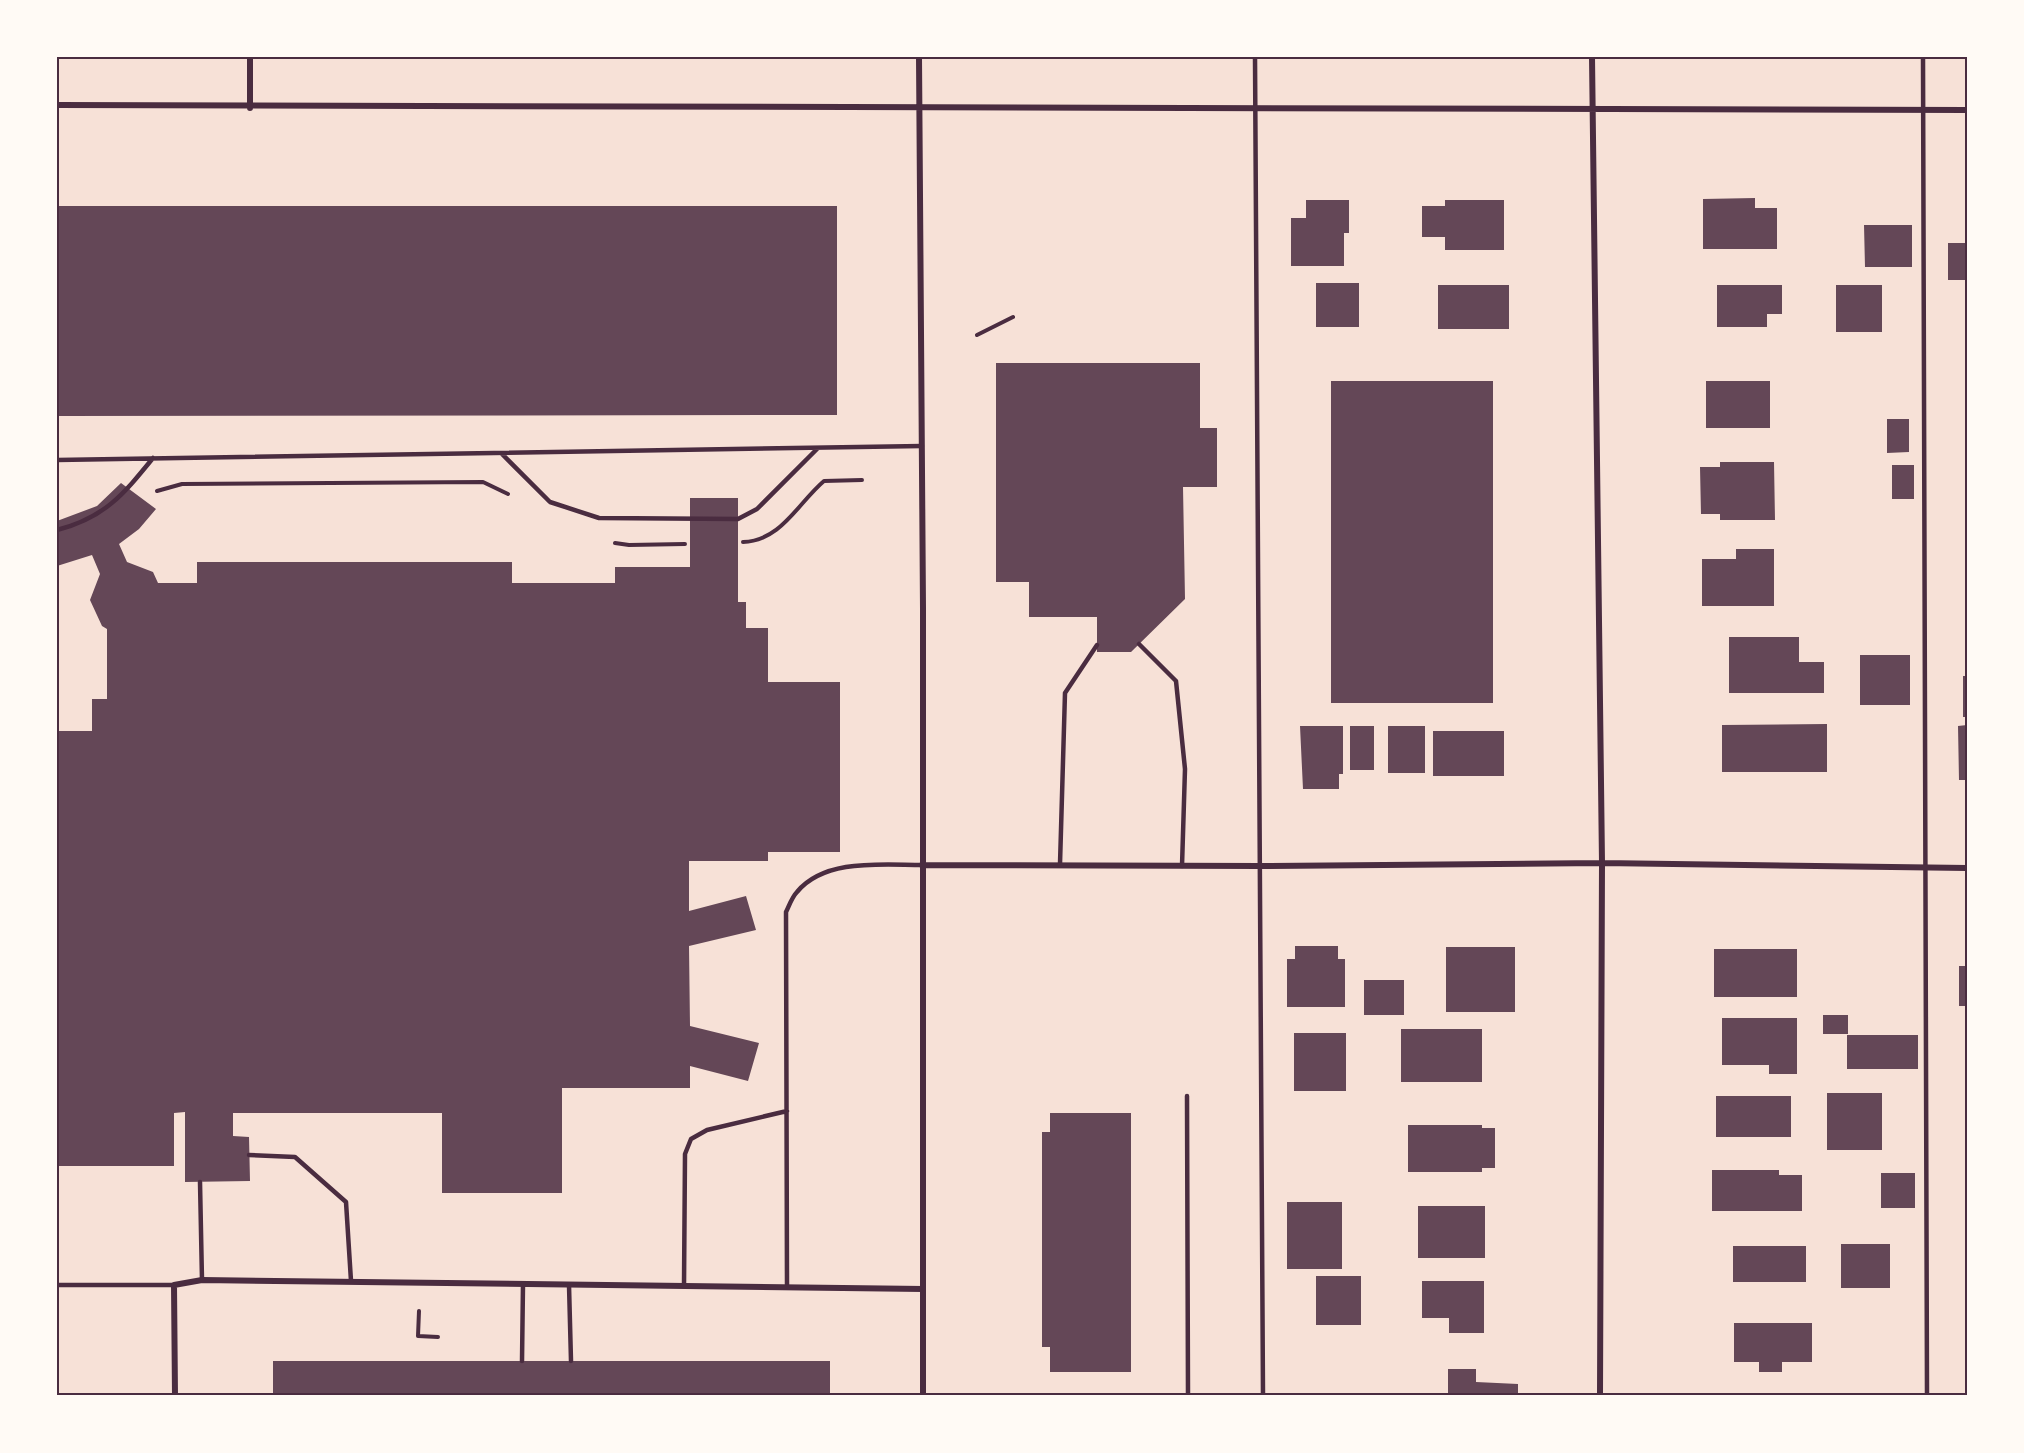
<svg xmlns="http://www.w3.org/2000/svg" width="2024" height="1453" viewBox="0 0 2024 1453" font-family="Poppins,sans-serif">
<rect width="100%" height="100%" fill="#f7e1d7"/>
<path fill="#644757" d="M 1755,198 L 1755,208 L 1777,208 L 1777,249 L 1703,249 L 1703,199 Z
M 1306,200 L 1349,200 L 1349,233 L 1344,233 L 1344,266 L 1291,266 L 1291,218 L 1306,218 Z
M 1445,200 L 1504,200 L 1504,250 L 1445,250 L 1445,237 L 1422,237 L 1422,206 L 1445,206 Z
M 57,206 L 837,206 L 837,415 L 57,416 Z
M 1864,225 L 1912,225 L 1912,267 L 1865,267 Z
M 1948,243 L 1967,243 L 1967,280 L 1948,280 Z
M 1316,283 L 1359,283 L 1359,327 L 1316,327 Z
M 1438,285 L 1509,285 L 1509,329 L 1438,329 Z
M 1717,285 L 1782,285 L 1782,314 L 1767,314 L 1767,327 L 1717,327 Z
M 1836,285 L 1882,285 L 1882,332 L 1836,332 Z
M 996,363 L 1200,363 L 1200,428 L 1217,428 L 1217,487 L 1183,487 L 1185,599 L 1131,652 L 1097,652 L 1097,617 L 1029,617 L 1029,582 L 996,582 Z
M 1331,381 L 1493,381 L 1493,703 L 1331,703 Z
M 1706,381 L 1770,381 L 1770,428 L 1706,428 Z
M 1887,419 L 1909,419 L 1909,452 L 1887,453 Z
M 1720,462 L 1774,462 L 1775,520 L 1720,520 L 1720,514 L 1701,514 L 1700,467 L 1720,467 Z
M 1892,465 L 1914,465 L 1914,499 L 1892,499 Z
M 121,483 L 156,509 L 139,529 L 119,544 L 127,562 L 153,572 L 158,583 L 197,583 L 197,562 L 512,562 L 512,583 L 615,583 L 615,567 L 690,567 L 690,498 L 738,498 L 738,602 L 746,602 L 746,628 L 768,628 L 768,682 L 840,682 L 840,852 L 768,852 L 768,861 L 689,861 L 689,911 L 746,896 L 756,930 L 689,946 L 690,1026 L 759,1043 L 748,1081 L 690,1066 L 690,1088 L 562,1088 L 562,1193 L 442,1193 L 442,1113 L 233,1113 L 233,1136 L 249,1137 L 250,1181 L 185,1182 L 185,1112 L 174,1113 L 174,1166 L 57,1166 L 57,731 L 92,731 L 92,699 L 107,699 L 107,629 L 102,626 L 90,600 L 100,574 L 92,555 L 57,566 L 57,521 L 97,506 Z
M 1736,549 L 1774,549 L 1774,606 L 1702,606 L 1702,559 L 1736,559 Z
M 1729,637 L 1799,637 L 1799,662 L 1824,662 L 1824,693 L 1729,693 Z
M 1860,655 L 1910,655 L 1910,705 L 1860,705 Z
M 1963,676 L 1967,676 L 1967,717 L 1963,717 Z
M 1827,724 L 1827,772 L 1722,772 L 1722,725 Z
M 1967,725 L 1967,780 L 1959,780 L 1958,726 Z
M 1300,726 L 1343,726 L 1343,774 L 1339,774 L 1339,789 L 1303,789 Z
M 1350,726 L 1374,726 L 1374,770 L 1350,770 Z
M 1388,726 L 1425,726 L 1425,773 L 1388,773 Z
M 1433,731 L 1504,731 L 1504,776 L 1433,776 Z
M 1295,946 L 1338,946 L 1338,959 L 1345,959 L 1345,1007 L 1287,1007 L 1287,959 L 1295,959 Z
M 1446,947 L 1515,947 L 1515,1012 L 1446,1012 Z
M 1714,949 L 1797,949 L 1797,997 L 1714,997 Z
M 1959,966 L 1967,966 L 1967,1006 L 1959,1006 Z
M 1364,980 L 1404,980 L 1404,1015 L 1364,1015 Z
M 1823,1015 L 1848,1015 L 1848,1034 L 1823,1034 Z
M 1722,1018 L 1797,1018 L 1797,1074 L 1769,1074 L 1769,1065 L 1722,1065 Z
M 1401,1029 L 1482,1029 L 1482,1082 L 1401,1082 Z
M 1294,1033 L 1346,1033 L 1346,1091 L 1294,1091 Z
M 1847,1035 L 1918,1035 L 1918,1069 L 1847,1069 Z
M 1827,1093 L 1882,1093 L 1882,1150 L 1827,1150 Z
M 1716,1096 L 1791,1096 L 1791,1137 L 1716,1137 Z
M 1050,1113 L 1131,1113 L 1131,1372 L 1050,1372 L 1050,1347 L 1042,1347 L 1042,1132 L 1050,1132 Z
M 1408,1125 L 1482,1125 L 1482,1128 L 1495,1128 L 1495,1168 L 1482,1168 L 1482,1172 L 1408,1172 Z
M 1712,1170 L 1779,1170 L 1779,1175 L 1802,1175 L 1802,1211 L 1712,1211 Z
M 1881,1173 L 1915,1173 L 1915,1208 L 1881,1208 Z
M 1287,1202 L 1342,1202 L 1342,1269 L 1287,1269 Z
M 1418,1206 L 1485,1206 L 1485,1258 L 1418,1258 Z
M 1841,1244 L 1890,1244 L 1890,1288 L 1841,1288 Z
M 1733,1246 L 1806,1246 L 1806,1282 L 1733,1282 Z
M 1316,1276 L 1361,1276 L 1361,1325 L 1316,1325 Z
M 1422,1281 L 1484,1281 L 1484,1333 L 1449,1333 L 1449,1318 L 1422,1318 Z
M 1734,1323 L 1812,1323 L 1812,1362 L 1782,1362 L 1782,1372 L 1759,1372 L 1759,1362 L 1734,1362 Z
M 273,1361 L 830,1361 L 830,1396 L 273,1396 Z
M 1448,1369 L 1476,1369 L 1476,1382 L 1518,1384 L 1518,1396 L 1448,1396 Z"/>
<g fill="none" stroke-linecap="round" stroke-linejoin="round">
<path stroke="#4a2c40" stroke-width="4" d="M 977,335 L 1013,317
M 157,491 L 182,484 L 483,482 L 508,494
M 743,542 C 781,541 798,503 824,481 L 862,480
M 615,543 L 629,545 L 685,544
M 419,1311 L 418,1336 L 438,1337"/>
<path stroke="#4a2c40" stroke-width="4.5" d="M 1255,57 L 1263,1396
M 1923,57 L 1927,1396
M 502,454 L 550,502 L 599,518 L 738,519 L 757,509 L 818,448
M 57,460 L 922,446
M 57,530 C 104,518 123,495 153,458
M 1139,644 L 1176,681 L 1185,769 L 1182,866
M 1060,864 L 1065,693 L 1097,645
M 1187,1096 L 1188,1396
M 249,1155 L 295,1157 L 346,1202 L 351,1281
M 200,1182 L 202,1280
M 57,1285 L 174,1285
M 569,1285 L 571,1361
M 684,1286 L 685,1154 L 691,1139 L 707,1130 L 787,1111
M 787,1287 L 786,912 C 789,906 792,897 797,892 C 825,858 883,865 922,865
M 522,1361 L 523,1284"/>
<path stroke="#4a2c40" stroke-width="6" d="M 919,57 L 923,608 L 923,1396
M 1592,57 L 1602,863 L 1600,1396
M 57,105 L 1967,110
M 250,108 L 250,57
M 922,865 L 1260,866 L 1602,863 L 1967,868
M 175,1396 L 174,1285 L 202,1280 L 923,1289"/>
</g>
<rect width="2024" height="1453" fill="none" stroke="#fffaf5" stroke-width="117"/>
<rect x="58" y="58" width="1908" height="1336" fill="none" stroke="#4a2c40" stroke-width="2"/>
</svg>
